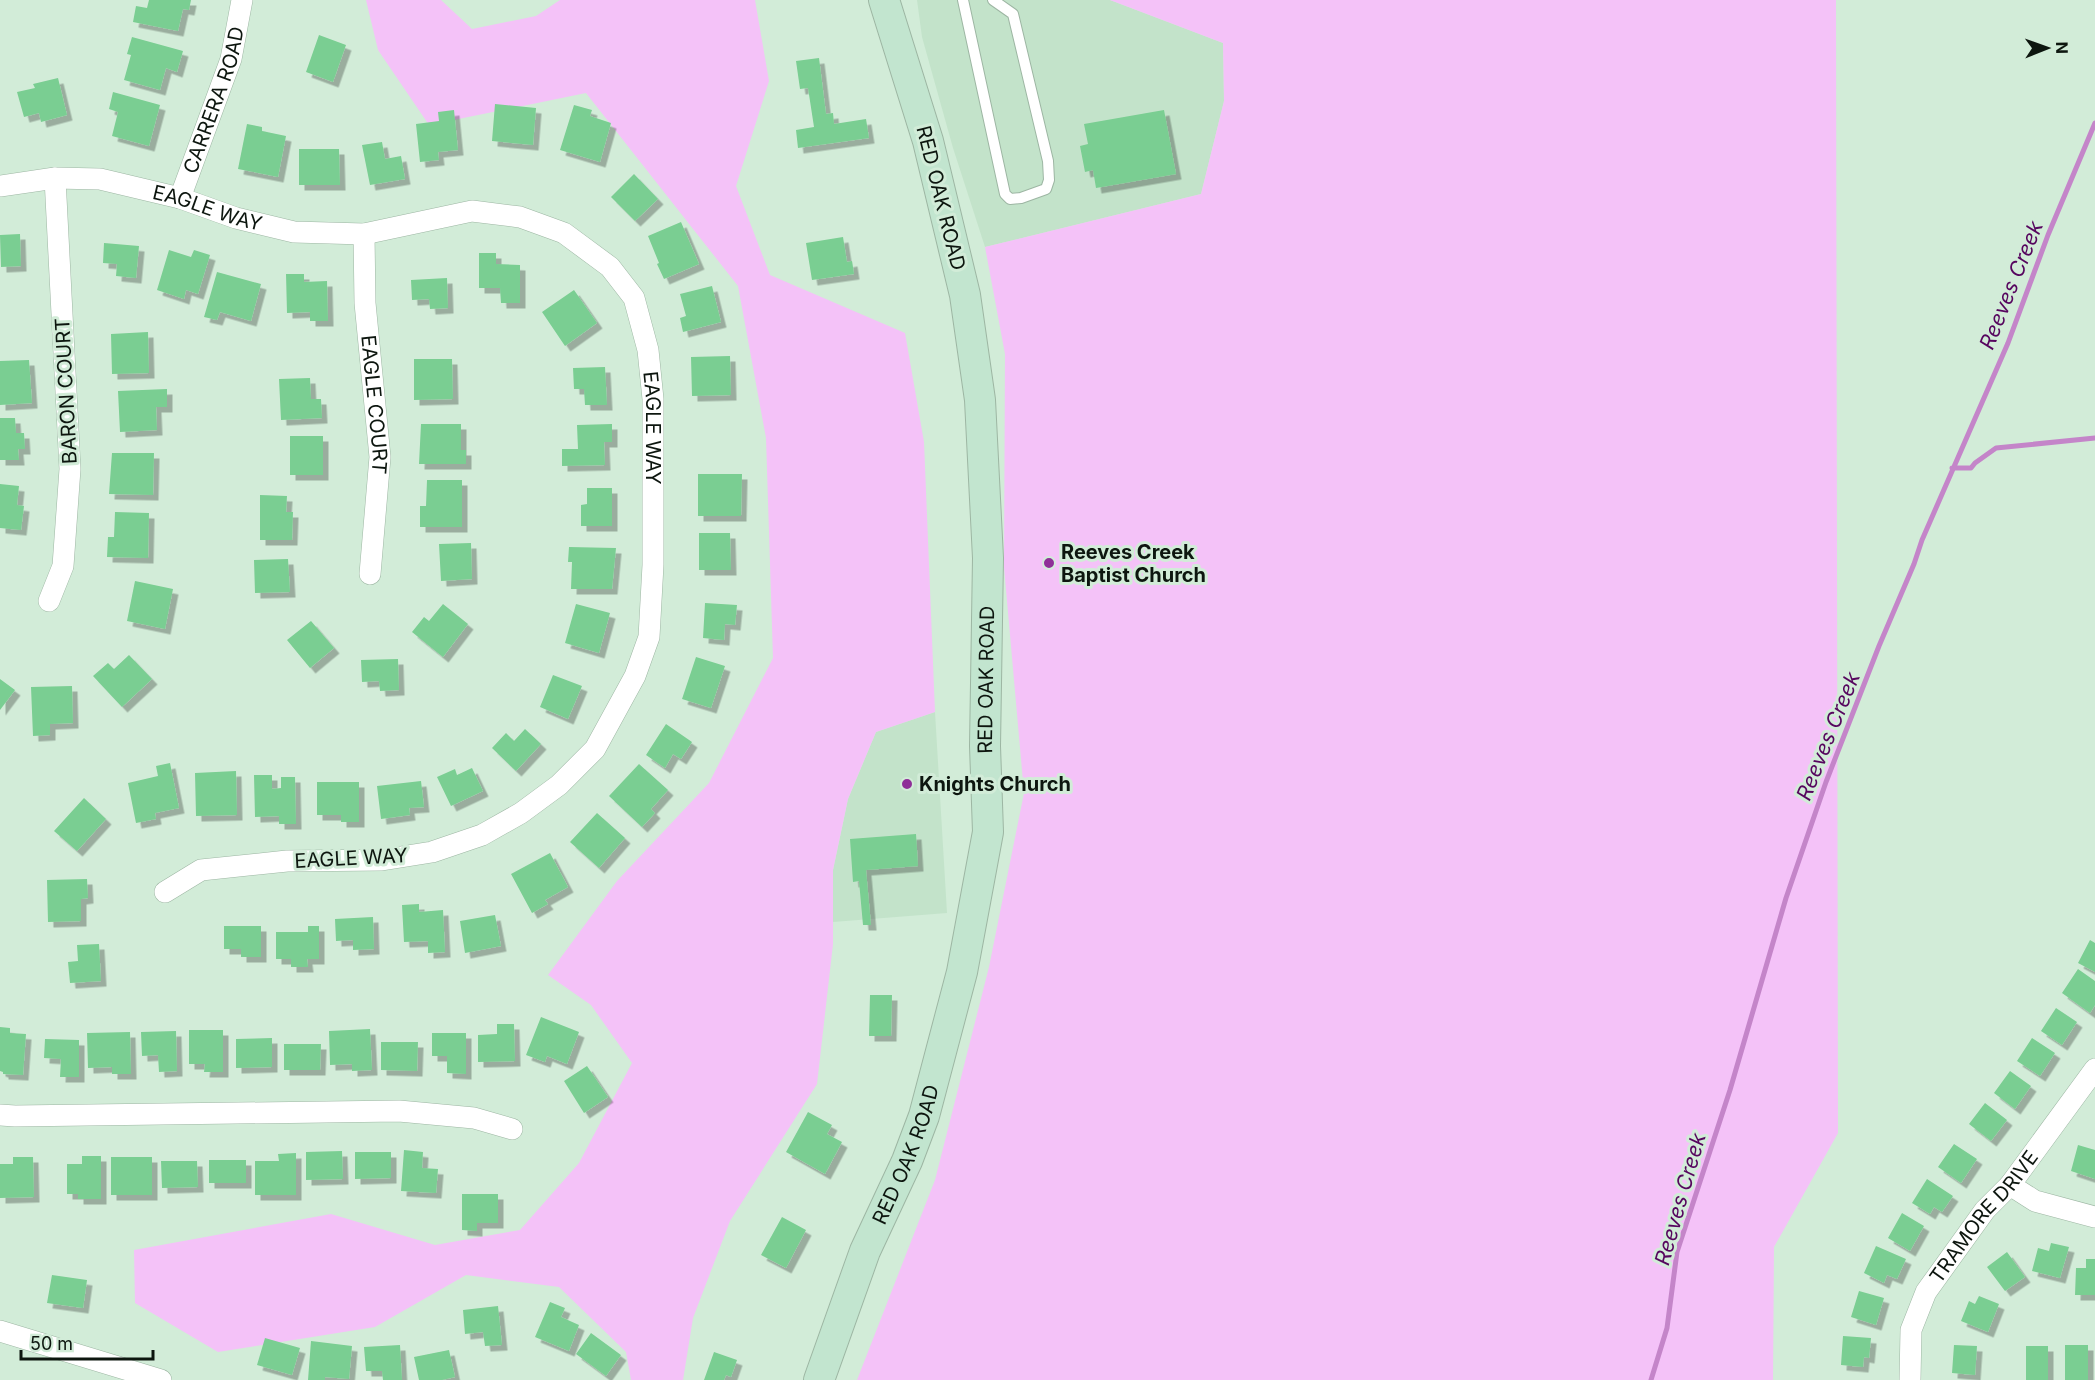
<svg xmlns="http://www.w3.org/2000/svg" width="2095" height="1380" viewBox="0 0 2095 1380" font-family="Inter,sans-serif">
<defs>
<filter id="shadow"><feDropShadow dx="5.5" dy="5.5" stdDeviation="0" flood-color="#0004"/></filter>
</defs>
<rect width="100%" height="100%" fill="#d2ecd8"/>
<path fill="#c3e3ca" d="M 917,0 L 1110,0 L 1223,43 L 1224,101 L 1201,194 L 985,247 L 953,148 L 922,37 Z
M 935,712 L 947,913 L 833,922 L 833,870 L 848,799 L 876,732 Z"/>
<path fill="#f4c2f8" d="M 366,0 L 441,0 L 472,29 L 536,16 L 560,0 L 755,0 L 769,81 L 736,186 L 770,275 L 905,333 L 924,442 L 935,712 L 876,732 L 848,799 L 833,870 L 833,944 L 817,1084 L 730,1221 L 693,1318 L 683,1380 L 631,1380 L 626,1352 L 559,1287 L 466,1275 L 375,1327 L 218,1352 L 135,1303 L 134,1250 L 331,1214 L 435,1245 L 520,1230 L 579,1163 L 632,1063 L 591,1005 L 548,975 L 617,881 L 709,783 L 773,658 L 766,438 L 738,286 L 586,93 L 429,125 L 378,50 Z
M 1110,0 L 1836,0 L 1838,1133 L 1774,1247 L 1773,1380 L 857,1380 L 935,1180 L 989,967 L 1024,793 L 1004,567 L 1005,354 L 985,247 L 1201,194 L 1224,101 L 1223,43 Z"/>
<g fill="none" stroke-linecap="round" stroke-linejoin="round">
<path stroke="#c485c9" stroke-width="5" d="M 1952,468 L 1971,468 L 1975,463 L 1996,448 L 2095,438
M 1651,1380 L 1667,1328 L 1677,1252 L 1730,1090 L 1786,898 L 1826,782 L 1879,646 L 1914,564 L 1922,540 L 2008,343 L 2048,235 L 2095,123"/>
</g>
<path fill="#7ace92" filter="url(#shadow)" d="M 149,0 L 191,0 L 189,10 L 183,9 L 178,31 L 133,22 L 136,6 L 147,8 Z
M 319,35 L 346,45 L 333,82 L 306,72 Z
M 132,37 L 183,51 L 177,72 L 166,68 L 160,90 L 124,80 L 131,55 L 127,54 Z
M 819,58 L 826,114 L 833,113 L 834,124 L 866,119 L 869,138 L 798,148 L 796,130 L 814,127 L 808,88 L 800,89 L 796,61 Z
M 58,78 L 67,115 L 41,122 L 39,113 L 24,117 L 17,92 L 35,88 L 33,84 Z
M 113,92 L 160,105 L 149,146 L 112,136 L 118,112 L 109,109 Z
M 495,104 L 536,108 L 533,145 L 492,141 Z
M 574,105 L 592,110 L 590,116 L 611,123 L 600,162 L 560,150 Z
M 454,110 L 458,150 L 438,152 L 439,160 L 420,162 L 416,124 L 439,121 L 438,112 Z
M 1164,110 L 1176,174 L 1096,188 L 1093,170 L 1085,172 L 1080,146 L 1088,144 L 1084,124 Z
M 247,124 L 262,127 L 262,131 L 286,136 L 278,177 L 238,169 Z
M 382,142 L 385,159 L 401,156 L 405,179 L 370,185 L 362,145 Z
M 299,149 L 339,149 L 340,185 L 299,185 Z
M 634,174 L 658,199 L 635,221 L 611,197 Z
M 681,222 L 699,264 L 664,279 L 657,264 L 659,263 L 648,236 Z
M 20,234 L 21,266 L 1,267 L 0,235 Z
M 843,237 L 847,262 L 852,261 L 854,274 L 812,280 L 806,243 Z
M 104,243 L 139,246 L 136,278 L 116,276 L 117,264 L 103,263 Z
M 169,250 L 191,257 L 194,250 L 210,255 L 198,294 L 186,290 L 184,299 L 157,290 Z
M 479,253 L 496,253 L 496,264 L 520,265 L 520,303 L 501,303 L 500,288 L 479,288 Z
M 217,272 L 261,284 L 251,321 L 220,312 L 217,320 L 204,317 Z
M 286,274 L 304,274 L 304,282 L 327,281 L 328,321 L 310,321 L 310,312 L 287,313 Z
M 447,278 L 448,308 L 430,309 L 429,299 L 412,300 L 411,280 Z
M 712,286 L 721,322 L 683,332 L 680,318 L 686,316 L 680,294 Z
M 574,290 L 597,323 L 565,346 L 542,312 Z
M 148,332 L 149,373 L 112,374 L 111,334 Z
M 730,356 L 731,395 L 692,396 L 691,357 Z
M 414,359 L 452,359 L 453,399 L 414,400 Z
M 29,360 L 32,403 L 0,405 L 0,361 Z
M 605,367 L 607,405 L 585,405 L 584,389 L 574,389 L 573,368 Z
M 310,378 L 311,399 L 321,399 L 322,418 L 281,420 L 279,379 Z
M 167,389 L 167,407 L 156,407 L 157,430 L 120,432 L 118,391 Z
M 0,418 L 15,418 L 16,433 L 24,433 L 25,449 L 18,449 L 19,460 L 0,460 Z
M 421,424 L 461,424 L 461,450 L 466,450 L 466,464 L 419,464 Z
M 612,424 L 612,442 L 604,442 L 605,465 L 562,466 L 562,449 L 578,449 L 577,425 Z
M 290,436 L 323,436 L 323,475 L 290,475 Z
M 112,453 L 154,453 L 153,495 L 109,494 Z
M 698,474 L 742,474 L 741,516 L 698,516 Z
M 427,480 L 462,480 L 462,527 L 420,527 L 420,506 L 426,506 Z
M 0,484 L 19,486 L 17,505 L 24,506 L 21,530 L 0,528 Z
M 587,488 L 612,488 L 612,526 L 581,526 L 581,505 L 587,504 Z
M 260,495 L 287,496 L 286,512 L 293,512 L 292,540 L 260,540 Z
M 115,512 L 149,513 L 148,558 L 107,557 L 108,537 L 114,537 Z
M 699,533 L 730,533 L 731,570 L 699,570 Z
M 471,543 L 472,579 L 441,581 L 439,544 Z
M 569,547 L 616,548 L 612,589 L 571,589 L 572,562 L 568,562 Z
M 288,559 L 290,592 L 255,593 L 254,560 Z
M 135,581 L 173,589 L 165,629 L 127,621 Z
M 705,603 L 737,605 L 735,625 L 725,624 L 724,640 L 703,638 Z
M 443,604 L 468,624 L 443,657 L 412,632 L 424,617 L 429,621 Z
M 576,604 L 610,613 L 599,653 L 565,643 Z
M 311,621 L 334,648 L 310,668 L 287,640 Z
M 129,655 L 152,679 L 122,707 L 93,676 L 108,663 L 114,669 Z
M 696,657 L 725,666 L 711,708 L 682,699 Z
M 398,659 L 399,690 L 380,691 L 379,681 L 362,682 L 361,660 Z
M 553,675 L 582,686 L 568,719 L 540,707 Z
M 0,679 L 15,690 L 0,710 Z
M 72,686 L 73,723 L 50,724 L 50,735 L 33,736 L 31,687 Z
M 666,724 L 692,742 L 681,759 L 673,754 L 665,768 L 646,755 Z
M 525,729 L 541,744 L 516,771 L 492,748 L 506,733 L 514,741 Z
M 170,763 L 179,808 L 155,813 L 156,819 L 136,823 L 128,783 L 158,776 L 156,766 Z
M 639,764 L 668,790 L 651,809 L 655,813 L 642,827 L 609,796 Z
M 472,768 L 483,791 L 451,806 L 437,777 L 455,769 L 457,775 Z
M 236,771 L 237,815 L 196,816 L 195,773 Z
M 254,775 L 272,775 L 272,789 L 281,788 L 281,777 L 295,777 L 296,824 L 279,824 L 279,816 L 255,817 Z
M 421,781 L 424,807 L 409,808 L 410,815 L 381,819 L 377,786 Z
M 317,782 L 359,782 L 359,822 L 341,822 L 341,815 L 317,815 Z
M 84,798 L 106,819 L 77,851 L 54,831 Z
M 597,813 L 625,838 L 599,868 L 570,842 Z
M 916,834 L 918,866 L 866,870 L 871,925 L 863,925 L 859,881 L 853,882 L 850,839 Z
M 550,853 L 568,887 L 545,900 L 548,904 L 532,913 L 511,874 Z
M 87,879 L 88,898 L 81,899 L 81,921 L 48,922 L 47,880 Z
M 419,904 L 419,912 L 443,910 L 445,952 L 428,953 L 428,941 L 404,942 L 402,905 Z
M 495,915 L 501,946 L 465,953 L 460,921 Z
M 373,917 L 374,949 L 353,950 L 353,940 L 336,941 L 335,919 Z
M 224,926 L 261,926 L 261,957 L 241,957 L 241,949 L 224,949 Z
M 308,926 L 319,926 L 319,959 L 307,959 L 308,967 L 291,967 L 291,959 L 276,959 L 276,932 L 308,932 Z
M 2090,940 L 2095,943 L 2095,972 L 2078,963 Z
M 99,944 L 101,981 L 70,983 L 68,962 L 78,961 L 77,945 Z
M 2078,969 L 2095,981 L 2095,1005 L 2090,1013 L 2062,993 Z
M 870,995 L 892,995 L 891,1036 L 869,1036 Z
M 2056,1008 L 2077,1022 L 2062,1045 L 2041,1031 Z
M 541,1017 L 579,1032 L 567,1064 L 547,1056 L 545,1062 L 526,1055 Z
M 497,1024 L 514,1024 L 515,1061 L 478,1062 L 478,1035 L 497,1034 Z
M 0,1027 L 10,1028 L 10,1033 L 26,1034 L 23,1075 L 3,1074 L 3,1072 L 0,1071 Z
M 370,1029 L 372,1070 L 352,1071 L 352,1064 L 330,1065 L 329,1031 Z
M 189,1030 L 223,1030 L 223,1072 L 204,1072 L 205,1064 L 189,1064 Z
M 176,1031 L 177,1071 L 159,1072 L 158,1055 L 142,1056 L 141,1032 Z
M 130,1032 L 131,1074 L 112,1074 L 112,1067 L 88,1068 L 87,1033 Z
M 432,1033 L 466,1033 L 466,1074 L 447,1073 L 447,1056 L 432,1056 Z
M 272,1038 L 272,1067 L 236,1068 L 236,1039 Z
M 2032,1038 L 2055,1053 L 2040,1076 L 2017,1061 Z
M 45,1039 L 79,1040 L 79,1077 L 60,1077 L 61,1059 L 44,1058 Z
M 381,1042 L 418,1042 L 417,1071 L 381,1070 Z
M 284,1044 L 321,1044 L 320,1070 L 284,1070 Z
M 587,1066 L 608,1097 L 584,1113 L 564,1081 Z
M 2010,1071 L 2031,1086 L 2015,1109 L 1994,1093 Z
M 1985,1103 L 2007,1120 L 1991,1141 L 1969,1124 Z
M 808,1112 L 832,1125 L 827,1134 L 842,1142 L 825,1174 L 786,1152 Z
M 1954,1144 L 1977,1159 L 1961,1183 L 1938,1167 Z
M 2078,1145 L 2095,1150 L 2095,1179 L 2071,1171 Z
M 404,1150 L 423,1152 L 422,1168 L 438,1169 L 436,1193 L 401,1191 Z
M 342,1151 L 343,1179 L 306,1180 L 306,1152 Z
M 355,1152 L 391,1152 L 391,1178 L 355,1179 Z
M 296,1153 L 296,1195 L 255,1195 L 255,1161 L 279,1161 L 278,1154 Z
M 82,1156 L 101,1156 L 101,1199 L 78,1199 L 78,1194 L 67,1194 L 67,1164 L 82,1164 Z
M 13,1157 L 33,1157 L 34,1197 L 0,1198 L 0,1164 L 13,1164 Z
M 111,1157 L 152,1157 L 152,1195 L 111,1195 Z
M 209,1160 L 246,1160 L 246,1183 L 209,1183 Z
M 161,1161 L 197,1161 L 198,1187 L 162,1188 Z
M 1927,1179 L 1953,1196 L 1942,1212 L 1934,1207 L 1930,1214 L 1912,1203 Z
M 462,1194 L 498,1194 L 498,1223 L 477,1223 L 477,1231 L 462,1230 Z
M 1902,1213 L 1924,1226 L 1910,1251 L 1888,1238 Z
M 782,1217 L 806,1230 L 786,1268 L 761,1255 Z
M 2051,1243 L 2069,1247 L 2060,1278 L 2032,1271 L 2038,1248 L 2049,1251 Z
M 1876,1246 L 1906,1259 L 1897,1279 L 1887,1275 L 1884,1283 L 1864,1273 Z
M 2007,1252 L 2025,1277 L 2005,1291 L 1987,1267 Z
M 2086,1259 L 2095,1259 L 2095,1295 L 2075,1295 L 2076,1268 L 2086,1268 Z
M 52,1275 L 87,1280 L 83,1308 L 47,1303 Z
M 1859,1291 L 1884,1298 L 1876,1325 L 1851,1317 Z
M 1979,1296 L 1999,1304 L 1988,1332 L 1961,1321 L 1969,1301 L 1975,1304 Z
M 550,1302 L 565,1308 L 561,1317 L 579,1325 L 569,1351 L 535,1337 Z
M 498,1306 L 502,1345 L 485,1346 L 483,1332 L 465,1334 L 463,1310 Z
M 591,1333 L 621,1355 L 606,1376 L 576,1354 Z
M 1843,1336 L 1871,1338 L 1869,1358 L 1864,1357 L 1863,1367 L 1841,1365 Z
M 265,1338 L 300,1348 L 292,1375 L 257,1365 Z
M 311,1341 L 352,1346 L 349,1379 L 325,1377 L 325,1380 L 308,1380 Z
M 400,1345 L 402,1380 L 383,1380 L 382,1371 L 366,1371 L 364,1347 Z
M 1954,1345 L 1977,1346 L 1975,1375 L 1952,1373 Z
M 2065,1345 L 2088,1345 L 2088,1380 L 2065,1380 Z
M 2026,1346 L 2048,1346 L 2048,1380 L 2026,1380 Z
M 449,1350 L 455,1377 L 442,1380 L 419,1380 L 414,1357 Z
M 714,1352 L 737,1360 L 731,1377 L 726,1375 L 724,1380 L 704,1380 Z"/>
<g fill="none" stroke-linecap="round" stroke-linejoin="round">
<g stroke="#9db6a3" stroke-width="12">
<path id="lane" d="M 963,0 L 1005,194 L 1010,199 L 1021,198 L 1046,189 L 1049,180 L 1048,161 L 1013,14 L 993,0"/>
</g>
<g stroke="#9db6a3" stroke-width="22">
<g id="street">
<path id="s1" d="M 0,186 L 55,178 L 100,179 L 180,198 L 236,218 L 294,232 L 364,234 L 472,211 L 520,217 L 564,233 L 610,267 L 634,298 L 648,350 L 653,399 L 653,565 L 649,637 L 635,676 L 595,749 L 559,785 L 521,813 L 482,835 L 432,852 L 382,860 L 287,861 L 201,870 L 165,892"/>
<path id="s2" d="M 180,198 L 231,59 L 242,0"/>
<path id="s3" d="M 364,234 L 365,303 L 380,457 L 370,574"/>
<path d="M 49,601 L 63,566 L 70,469 L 55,178"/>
<path d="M 0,1115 L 15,1116 L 399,1111 L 474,1118 L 512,1129"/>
<path d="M 2010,1185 L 2035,1201 L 2095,1217"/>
<path d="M 0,1331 L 161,1380"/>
<path id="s4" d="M 1910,1380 L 1911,1330 L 1926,1292 L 1985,1210 L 2010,1185 L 2095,1069"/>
</g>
</g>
<g stroke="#9db6a3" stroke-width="32">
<g id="secondary">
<path id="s5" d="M 819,1380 L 865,1251 L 907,1161 L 924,1116 L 962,972 L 988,832 L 985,746 L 988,558 L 980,400 L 965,295 L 928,141 L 884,0"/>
</g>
</g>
<use href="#lane" stroke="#fff" stroke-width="10"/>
<use href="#street" stroke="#fff" stroke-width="21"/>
<use href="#secondary" stroke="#c2e5cf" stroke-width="30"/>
</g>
<g fill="#8f2f98" stroke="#d2ecd8" stroke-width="2">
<circle cx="1049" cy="563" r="6"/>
<circle cx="907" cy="784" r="6"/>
</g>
<g text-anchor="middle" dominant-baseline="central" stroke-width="6" stroke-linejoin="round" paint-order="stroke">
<g font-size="20" fill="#0d160f" stroke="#d2ecd8">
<text stroke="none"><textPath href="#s2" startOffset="104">CARRERA ROAD</textPath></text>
<text transform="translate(941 198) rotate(76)">RED OAK ROAD</text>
<text stroke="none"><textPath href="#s1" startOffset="212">EAGLE WAY</textPath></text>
<text transform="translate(66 391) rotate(-93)">BARON COURT</text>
<text stroke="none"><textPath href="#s3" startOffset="171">EAGLE COURT</textPath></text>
<text stroke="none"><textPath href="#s1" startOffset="806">EAGLE WAY</textPath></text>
<text stroke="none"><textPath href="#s5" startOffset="728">RED OAK ROAD</textPath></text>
<text transform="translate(351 858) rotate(-3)">EAGLE WAY</text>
<text stroke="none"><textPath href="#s5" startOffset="242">RED OAK ROAD</textPath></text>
<text stroke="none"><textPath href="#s4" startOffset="186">TRAMORE DRIVE</textPath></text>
</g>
<g font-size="20" font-weight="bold" fill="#0d160f" stroke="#d2ecd8" text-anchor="start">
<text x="1061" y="552">Reeves Creek<tspan x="1061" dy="23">Baptist Church</tspan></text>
<text x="919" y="784">Knights Church</text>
</g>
<g font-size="21" font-style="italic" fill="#56055e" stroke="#d2ecd8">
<text transform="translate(2011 285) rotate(-68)">Reeves Creek</text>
<text transform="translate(1828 736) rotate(-68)">Reeves Creek</text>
<text transform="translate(1680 1199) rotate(-74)">Reeves Creek</text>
</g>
</g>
<g transform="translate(2047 48) rotate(89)" stroke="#d2ecd8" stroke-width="4.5" paint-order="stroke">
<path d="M0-4.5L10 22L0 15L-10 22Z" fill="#0d160f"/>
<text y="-9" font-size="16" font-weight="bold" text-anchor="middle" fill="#0d160f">N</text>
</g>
<path d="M21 1350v9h132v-9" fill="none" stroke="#0d160f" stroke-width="3"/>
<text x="30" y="1350" font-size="18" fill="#0d160f" stroke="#d2ecd8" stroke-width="4.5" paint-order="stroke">50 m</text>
</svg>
